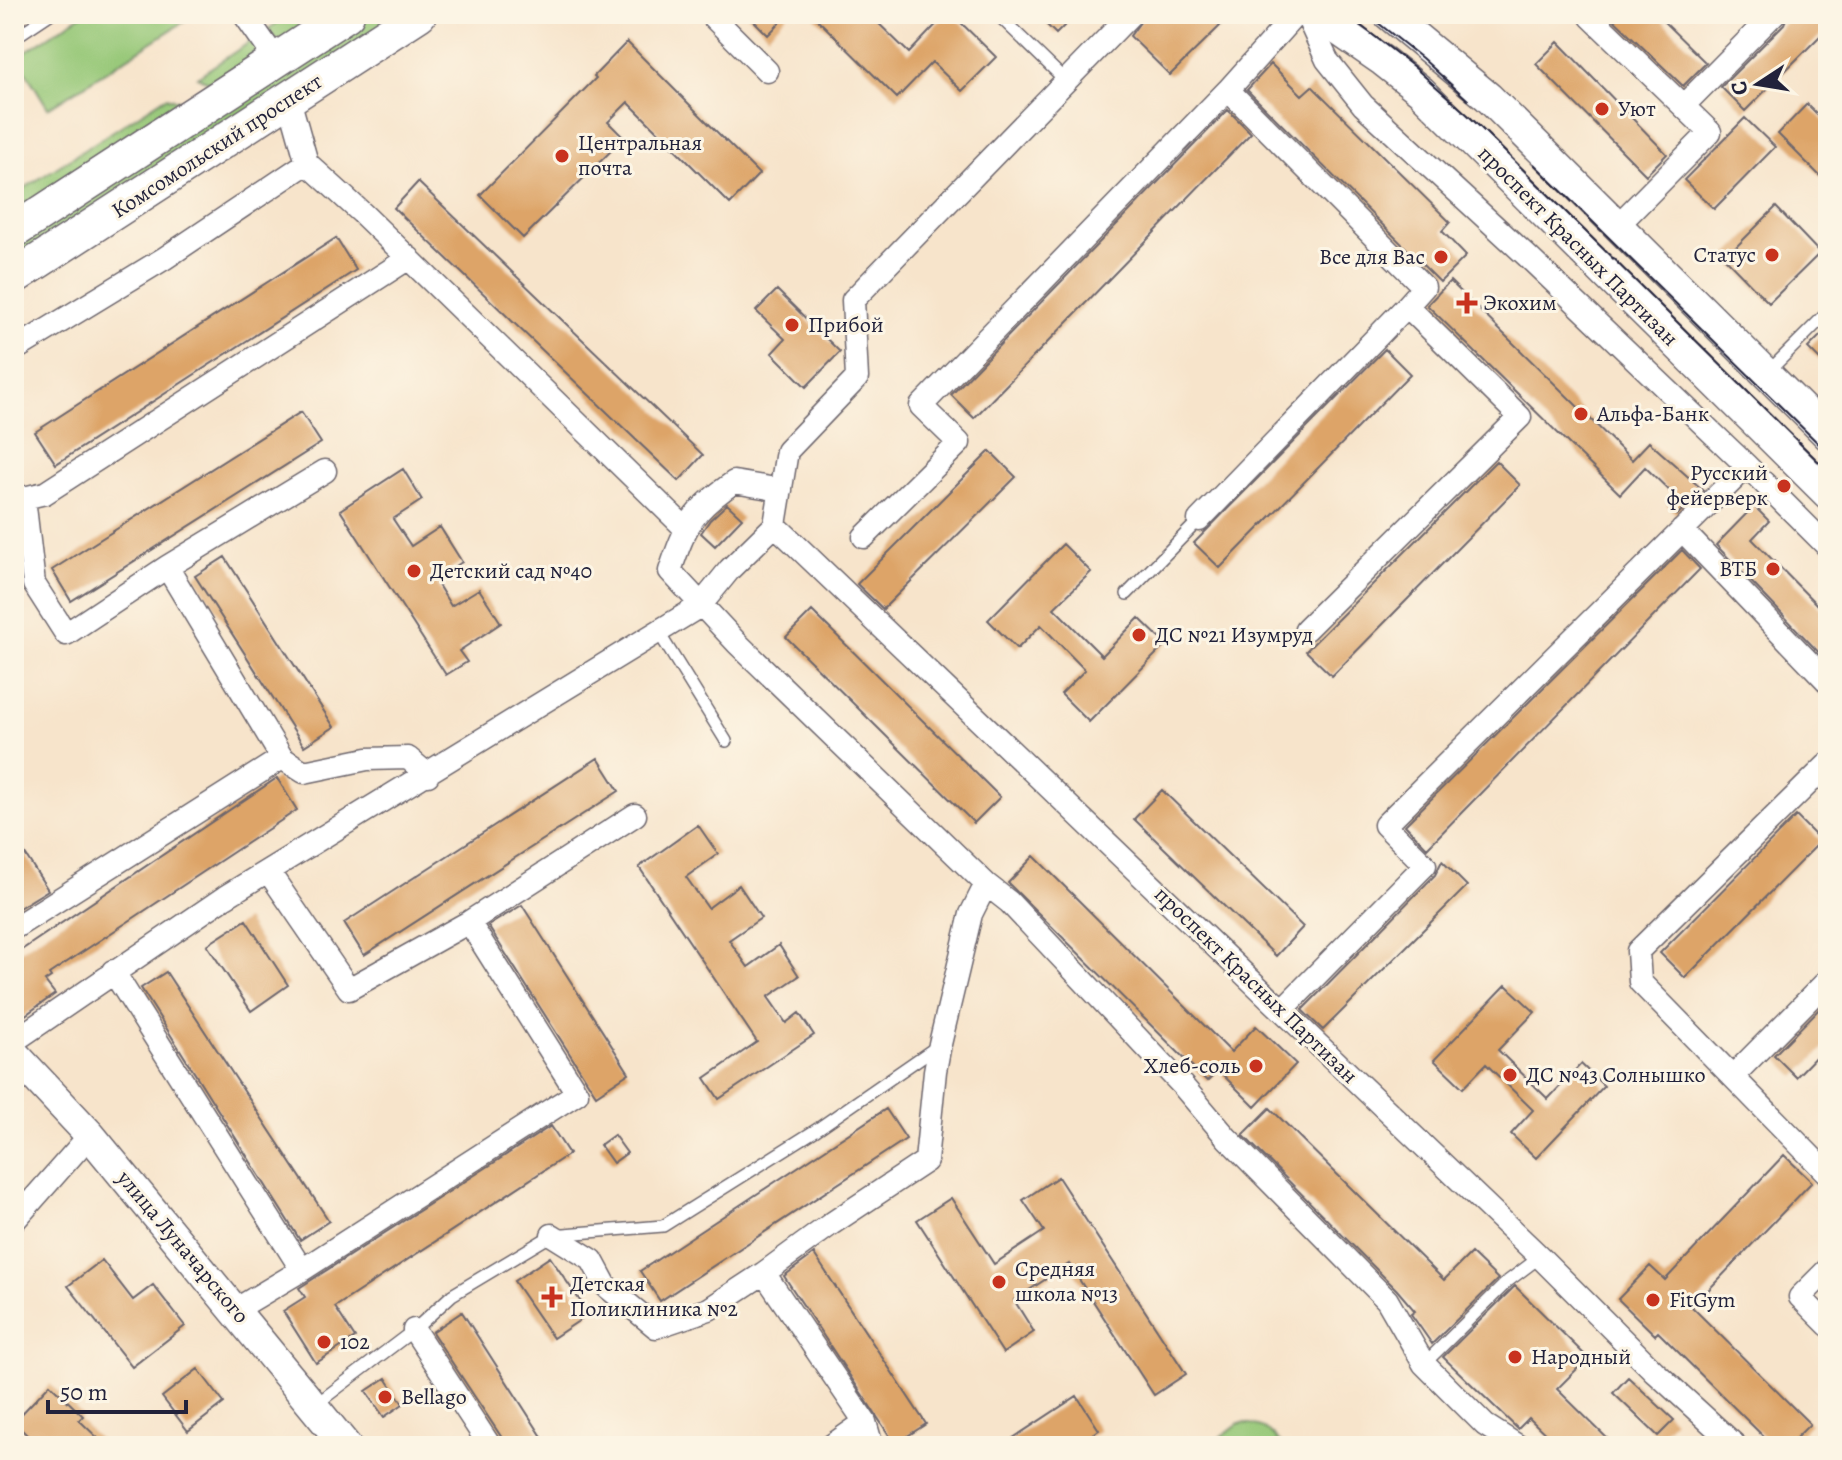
<svg xmlns="http://www.w3.org/2000/svg" width="1842" height="1460" viewBox="0 0 1842 1460" font-family="Alegreya,serif">
<rect width="100%" height="100%" fill="#fcf5e5"/>
<filter id="ink" filterUnits="userSpaceOnUse"><feTurbulence type="fractalNoise" baseFrequency=".0125" numOctaves="2"/><feDisplacementMap in="SourceGraphic" scale="16" xChannelSelector="R" yChannelSelector="G"/><feConvolveMatrix kernelMatrix="1 2 1 2 8 2 1 2 1" color-interpolation-filters="sRGB"/></filter>
<filter id="wash" filterUnits="userSpaceOnUse"><feTurbulence type="fractalNoise" baseFrequency=".006" numOctaves="4" result="noise"/><feDisplacementMap in="SourceGraphic" scale="32" xChannelSelector="R" yChannelSelector="G"/><feGaussianBlur stdDeviation="1.8" result="paint"/><feColorMatrix in="noise" values="0 0 0 0 0 0 0 0 0 0 0 0 0 0 0 0 0 1.4 0 .05"/><feComposite in="paint" operator="in"/></filter>
<g filter="url(#wash)">
<rect width="100%" height="100%" fill="#f7e4cb"/>
<path fill="#97c878" stroke="#5c755a" stroke-width="2" d="M 83,14 L 196,14 L 48,108 L 17,57 Z
M 291,14 L 333,14 L 289,42 L 275,39 L 268,29 Z
M 369,14 L 404,14 L 14,267 L 14,244 Z
M 253,40 L 258,49 L 256,62 L 213,84 L 197,77 Z
M 166,97 L 194,104 L 14,220 L 14,195 Z
M 1239,1423 C 1260,1423 1270,1430 1282,1446 L 1209,1446 Z"/>
<g id="blocks">
<path fill="#dda468" d="M 747,14 L 788,14 L 768,35 Z
M 812,14 L 869,14 L 909,53 L 946,14 L 952,14 L 996,57 L 962,91 L 932,62 L 897,98 Z
M 1036,14 L 1076,14 L 1056,34 Z
M 1146,14 L 1207,14 L 1220,26 L 1170,75 L 1130,36 Z
M 1608,14 L 1656,14 L 1706,63 L 1683,86 Z
M 1788,14 L 1828,14 L 1828,28 L 1745,111 L 1721,87 L 1784,24 Z
M 627,42 L 759,174 L 730,204 L 628,102 L 608,122 L 624,138 L 523,238 L 480,195 L 596,78 L 594,76 Z
M 1558,42 L 1667,154 L 1646,175 L 1536,64 Z
M 1271,64 L 1302,95 L 1312,86 L 1450,222 L 1442,231 L 1466,256 L 1440,282 L 1247,90 Z
M 1807,104 L 1828,125 L 1828,184 L 1778,134 Z
M 1228,110 L 1251,133 L 974,418 L 951,395 Z
M 1745,118 L 1775,147 L 1714,209 L 1684,180 Z
M 418,182 L 703,455 L 679,481 L 394,208 Z
M 1776,207 L 1820,253 L 1769,303 L 1725,258 Z
M 336,238 L 356,270 L 56,464 L 35,432 Z
M 1450,281 L 1632,460 L 1649,442 L 1703,490 L 1677,515 L 1667,505 L 1675,496 L 1645,467 L 1620,494 L 1427,305 Z
M 777,290 L 840,352 L 806,387 L 772,353 L 785,339 L 756,311 Z
M 1828,328 L 1828,368 L 1808,348 Z
M 1385,349 L 1410,374 L 1220,568 L 1194,543 Z
M 301,412 L 321,443 L 71,601 L 52,570 Z
M 990,451 L 1016,477 L 883,609 L 857,584 Z
M 1496,461 L 1520,485 L 1332,676 L 1306,651 Z
M 403,469 L 422,500 L 393,519 L 411,546 L 440,527 L 462,562 L 435,580 L 451,606 L 479,589 L 501,623 L 459,651 L 467,662 L 446,675 L 340,510 Z
M 727,504 L 742,518 L 715,546 L 701,533 L 710,520 Z
M 1754,506 L 1769,521 L 1752,539 L 1828,616 L 1828,662 L 1716,545 Z
M 1063,544 L 1091,572 L 1054,608 L 1102,656 L 1139,618 L 1166,644 L 1089,722 L 1061,694 L 1085,670 L 1041,625 L 1017,649 L 988,620 Z
M 1682,550 L 1700,569 L 1427,848 L 1405,825 Z
M 225,557 L 334,727 L 304,746 L 195,576 Z
M 812,611 L 1000,797 L 974,823 L 786,637 Z
M 598,758 L 619,791 L 364,955 L 344,923 Z
M 277,778 L 297,810 L 49,974 L 51,977 L 45,981 L 55,994 L 14,1023 L 14,955 Z
M 1162,790 L 1303,927 L 1276,956 L 1134,819 Z
M 1796,816 L 1821,841 L 1685,978 L 1660,953 Z
M 698,825 L 718,854 L 686,877 L 708,908 L 739,885 L 761,918 L 729,940 L 748,967 L 779,945 L 799,976 L 768,997 L 786,1023 L 799,1013 L 814,1035 L 719,1099 L 705,1078 L 757,1042 L 639,867 Z
M 14,837 L 48,890 L 14,911 Z
M 1034,856 L 1231,1052 L 1256,1026 L 1296,1064 L 1255,1107 L 1218,1070 L 1207,1081 L 1008,883 Z
M 1442,861 L 1467,886 L 1323,1030 L 1302,1010 L 1435,875 Z
M 522,905 L 629,1073 L 596,1095 L 488,926 Z
M 246,920 L 288,985 L 251,1011 L 207,945 Z
M 166,972 L 329,1221 L 300,1240 L 141,988 Z
M 1506,985 L 1535,1012 L 1498,1050 L 1548,1099 L 1581,1064 L 1604,1086 L 1536,1158 L 1511,1134 L 1533,1110 L 1486,1064 L 1463,1088 L 1434,1060 Z
M 1828,1000 L 1828,1044 L 1796,1077 L 1774,1055 Z
M 1270,1108 L 1444,1280 L 1471,1253 L 1498,1279 L 1432,1344 L 1411,1314 L 1415,1311 L 1397,1290 L 1243,1135 Z
M 886,1109 L 906,1139 L 660,1301 L 640,1271 Z
M 551,1126 L 569,1154 L 335,1307 L 355,1338 L 316,1363 L 283,1311 L 305,1297 L 299,1288 Z
M 614,1135 L 627,1153 L 613,1163 L 600,1145 Z
M 1784,1155 L 1812,1182 L 1692,1307 L 1810,1424 L 1788,1446 L 1773,1446 L 1658,1332 L 1655,1335 L 1618,1299 L 1650,1266 L 1665,1280 Z
M 1058,1177 L 1186,1374 L 1154,1395 L 1069,1264 L 1014,1300 L 1034,1332 L 1003,1353 L 917,1220 L 951,1198 L 994,1264 L 1044,1231 L 1023,1200 Z
M 814,1254 L 926,1424 L 895,1444 L 784,1276 Z
M 550,1257 L 589,1314 L 553,1338 L 514,1281 Z
M 102,1260 L 133,1300 L 153,1285 L 185,1326 L 132,1367 L 68,1286 Z
M 1515,1286 L 1588,1358 L 1557,1389 L 1615,1446 L 1558,1446 L 1529,1418 L 1518,1429 L 1443,1357 Z
M 462,1312 L 548,1446 L 504,1446 L 502,1438 L 432,1332 Z
M 198,1369 L 224,1403 L 188,1431 L 162,1397 Z
M 1628,1377 L 1674,1420 L 1658,1436 L 1613,1393 Z
M 386,1378 L 403,1404 L 384,1417 L 366,1391 Z
M 50,1384 L 83,1416 L 79,1420 L 106,1446 L 38,1446 L 14,1422 Z
M 1077,1396 L 1099,1430 L 1075,1446 L 1001,1446 Z"/>
</g>
</g>
<g filter="url(#ink)">
<use href="#blocks" fill-opacity="0" stroke="#6d666d" stroke-width="2"/>
<g fill="none" stroke-linecap="round" stroke-linejoin="round">
<g stroke="#6d666d" stroke-width="14">
<path id="lane" d="M 997,14 L 1065,80
M 14,38 L 50,14
M 1766,374 L 1828,312
M 1127,594 L 1199,520
M 659,633 L 726,741
M 1424,1364 L 1508,1281 L 1540,1257
M 315,1405 L 414,1330 L 452,1295 L 552,1235 L 663,1226 L 816,1130 L 939,1045"/>
</g>
<g stroke="#6d666d" stroke-width="25">
<path id="street" d="M 244,14 L 277,61
M 710,14 L 767,71
M 1296,14 L 1228,90 L 1424,287 L 1407,306
M 1306,14 L 1327,60 L 1363,105 L 1527,256 L 1747,466 L 1828,547
M 1591,17 L 1710,132 L 1617,226
M 1683,106 L 1774,14
M 307,163 L 363,214 L 685,528
M 14,350 L 165,258 L 307,163 L 289,99
M 781,490 L 734,482 C 692,511 686,524 670,571 L 737,643 L 986,884 L 1009,902 L 1182,1085 L 1227,1138 L 1387,1300 L 1424,1364 L 1485,1425 L 1518,1446
M 14,493 L 24,498 L 45,493 L 409,258
M 24,498 L 34,584 L 66,634 L 167,567 L 282,758 L 304,772 L 367,759 L 408,758 L 428,775
M 1199,520 L 1407,306 L 1520,417 L 1306,629
M 775,525 L 1540,1257 L 1654,1371 L 1736,1446
M 1682,530 L 1828,682
M 864,537 L 959,443 L 921,406 L 1228,90
M 167,567 L 325,471
M 1828,764 L 1638,951 L 1640,982 L 1828,1174
M 268,871 L 349,989 L 469,922 L 635,815
M 14,928 L 282,758
M 113,971 L 302,1270
M 1282,1010 L 1425,865 L 1385,825 L 1747,466
M 14,1041 L 225,897 L 700,606 L 730,569 L 775,525 L 787,451 L 857,378 L 853,300 L 1131,14
M 1733,1076 L 1828,980
M 14,1221 L 90,1135
M 552,1235 L 592,1260 L 606,1286 L 656,1327 L 709,1309 L 764,1273
M 1828,1269 L 1800,1297 L 1828,1325
M 235,1310 L 302,1270 L 577,1093 L 469,922
M 414,1330 L 490,1446
M 865,1422 L 872,1446
M 831,1446 L 865,1422 L 764,1273 L 831,1224 L 926,1161 L 935,1071 L 940,1044 L 971,914 L 986,884"/>
</g>
<g stroke="#6d666d" stroke-width="33">
<path id="secondary" d="M 1315,14 L 1383,61 L 1421,91 L 1828,494
M 1388,14 L 1488,97 L 1828,435
M 14,1054 L 90,1135 L 346,1446"/>
</g>
<g stroke="#6d666d" stroke-width="37">
<path id="primary" d="M 14,231 L 347,14
M 14,277 L 419,14"/>
</g>
<use href="#lane" stroke="#fff" stroke-width="11"/>
<use href="#street" stroke="#fff" stroke-width="22"/>
<use href="#secondary" stroke="#fff" stroke-width="30"/>
<use href="#primary" stroke="#fff" stroke-width="34"/>
<path stroke="#22223b" stroke-width="2" d="M 1346,14 L 1414,67 L 1469,116 L 1828,471
M 1367,14 L 1422,58 L 1468,100
M 1534,164 L 1828,453"/>
</g>
</g>
<g fill="#c8321e" stroke="#fcf5e5" stroke-width="3">
<circle cx="1602" cy="109" r="8"/>
<circle cx="562" cy="156" r="8"/>
<circle cx="1772" cy="255" r="8"/>
<circle cx="1441" cy="257" r="8"/>
<path d="M1463 291h8v8h8v8h-8v8h-8v-8h-8v-8h8z"/>
<circle cx="792" cy="325" r="8"/>
<circle cx="1581" cy="414" r="8"/>
<circle cx="1784" cy="486" r="8"/>
<circle cx="1773" cy="569" r="8"/>
<circle cx="414" cy="571" r="8"/>
<circle cx="1139" cy="635" r="8"/>
<circle cx="1256" cy="1066" r="8"/>
<circle cx="1510" cy="1075" r="8"/>
<circle cx="999" cy="1282" r="8"/>
<path d="M548 1285h8v8h8v8h-8v8h-8v-8h-8v-8h8z"/>
<circle cx="1653" cy="1300" r="8"/>
<circle cx="324" cy="1342" r="8"/>
<circle cx="1515" cy="1357" r="8"/>
<circle cx="385" cy="1397" r="8"/>
</g>
<g text-anchor="middle" dominant-baseline="central" stroke-width="6" stroke-linejoin="round" paint-order="stroke">
<g font-size="22" fill="#22223b" stroke="#fcf5e5" text-anchor="start">
<text x="1618" y="109">Уют</text>
<text x="578" y="143">Центральная<tspan x="578" dy="25">почта</tspan></text>
<text x="1756" y="255" text-anchor="end">Статус</text>
<text x="1425" y="257" text-anchor="end">Все для Вас</text>
<text x="1483" y="303">Экохим</text>
<text x="808" y="325">Прибой</text>
<text x="1597" y="414">Альфа-Банк</text>
<text x="1768" y="473" text-anchor="end">Русский<tspan x="1768" dy="25">фейерверк</tspan></text>
<text x="1757" y="569" text-anchor="end">ВТБ</text>
<text x="430" y="571">Детский сад №40</text>
<text x="1155" y="635">ДС №21 Изумруд</text>
<text x="1240" y="1066" text-anchor="end">Хлеб-соль</text>
<text x="1526" y="1075">ДС №43 Солнышко</text>
<text x="1015" y="1269">Средняя<tspan x="1015" dy="25">школа №13</tspan></text>
<text x="570" y="1284">Детская<tspan x="570" dy="25">Поликлиника №2</tspan></text>
<text x="1669" y="1300">FitGym</text>
<text x="340" y="1342">102</text>
<text x="1531" y="1357">Народный</text>
<text x="401" y="1397">Bellago</text>
</g>
<g font-size="22" fill="#22223b" stroke="#fcf5e5">
<text transform="translate(217 146) rotate(-33)">Комсомольский проспект</text>
<text transform="translate(1578 246) rotate(45)">проспект Красных Партизан</text>
<text transform="translate(1256 985) rotate(44)">проспект Красных Партизан</text>
<text transform="translate(183 1247) rotate(50)">улица Луначарского</text>
</g>
</g>
<rect width="1842" height="1460" fill="none" stroke="#fcf5e5" stroke-width="48"/>
<g transform="translate(1758 84) rotate(258)" stroke="#fcf5e5" stroke-width="6" paint-order="stroke">
<path d="M0-6L14 30L0 20L-14 30Z" fill="#22223b"/>
<text y="-12" font-size="22" font-weight="bold" text-anchor="middle" fill="#22223b">С</text>
</g>
<path d="M48 1400v12h138v-12" fill="none" stroke="#22223b" stroke-width="4"/>
<text x="60" y="1400" font-size="24" fill="#22223b" stroke="#fcf5e5" stroke-width="6" paint-order="stroke">50 m</text>
</svg>
